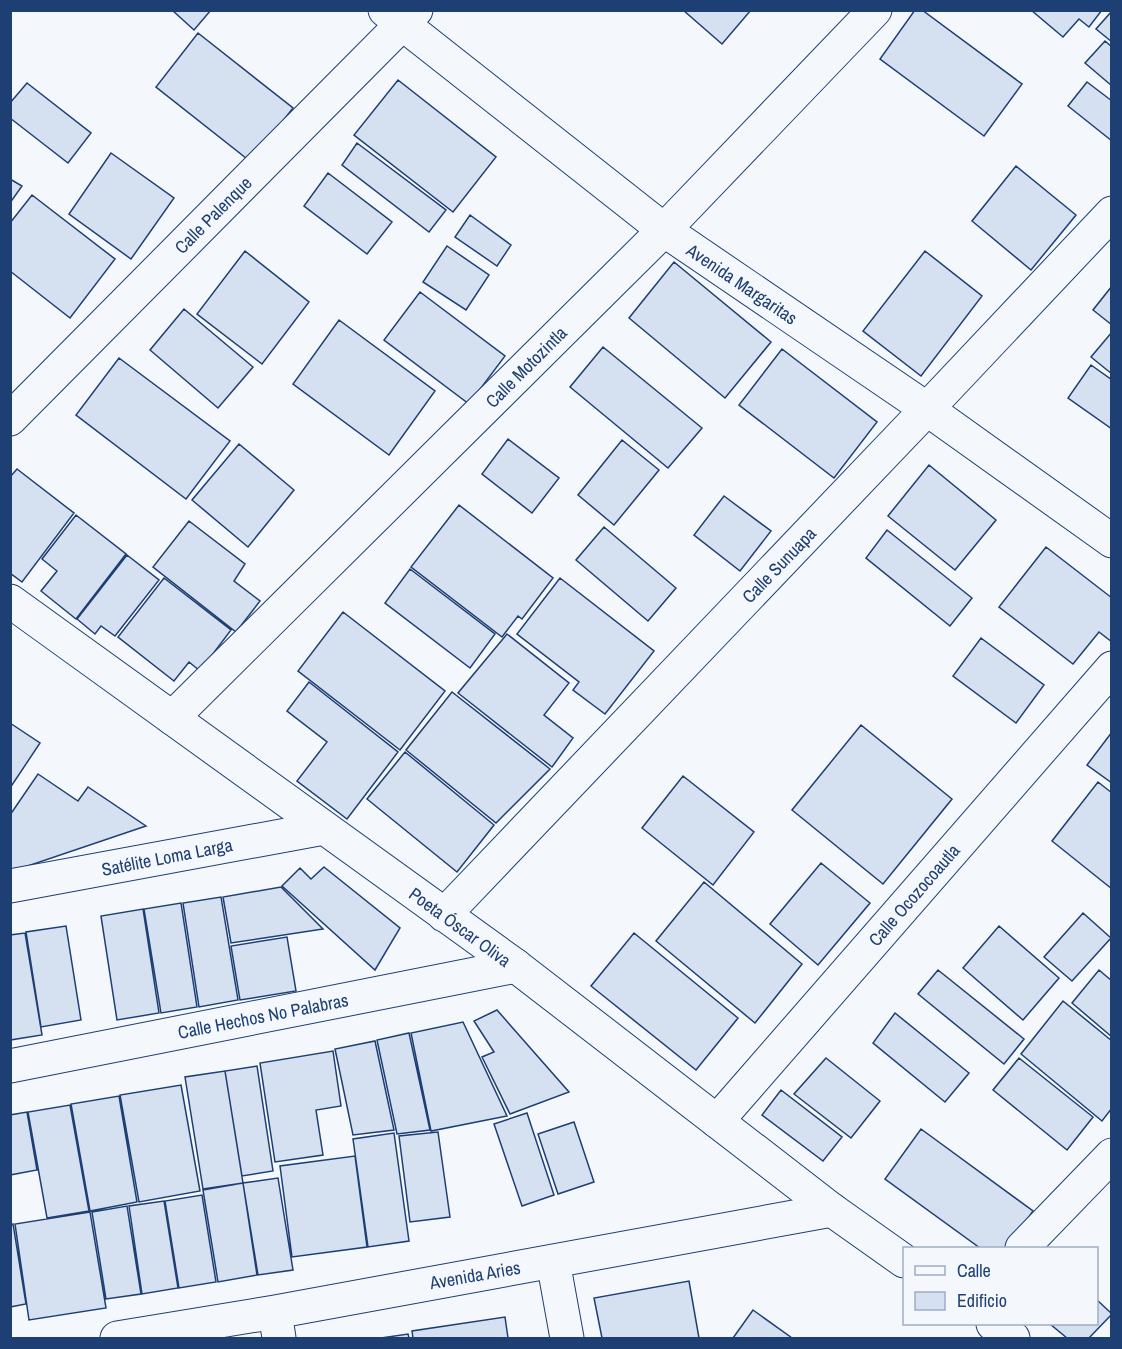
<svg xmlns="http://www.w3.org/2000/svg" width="1122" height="1349" viewBox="0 0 1122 1349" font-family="'Archivo Narrow',sans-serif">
<rect width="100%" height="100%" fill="#f4f7fb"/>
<path fill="#d5e0f0" stroke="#1d3f73" stroke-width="1.5" d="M 172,10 L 211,10 L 194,30 Z
M 683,10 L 751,10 L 722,44 Z
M 915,10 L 922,10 L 1022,84 L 984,136 L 880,59 Z
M 1031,10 L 1102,10 L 1089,27 L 1079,19 L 1063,37 Z
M 1112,11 L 1112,42 L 1096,29 Z
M 198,33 L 293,108 L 251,162 L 156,87 Z
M 1105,41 L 1112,47 L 1112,86 L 1085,63 Z
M 398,80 L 496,157 L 453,212 L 354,135 Z
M 1087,82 L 1112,101 L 1112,141 L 1068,106 Z
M 27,83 L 91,133 L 68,163 L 10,118 L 10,103 Z
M 357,143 L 446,210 L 429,232 L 342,165 Z
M 111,153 L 174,198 L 131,259 L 69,214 Z
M 1016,166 L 1076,215 L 1031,270 L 972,221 Z
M 328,173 L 392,222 L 367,254 L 304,206 Z
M 10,179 L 22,186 L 10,203 Z
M 32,195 L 115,259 L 70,318 L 10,271 L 10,223 Z
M 470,215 L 511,245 L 497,266 L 455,237 Z
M 447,246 L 489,275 L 466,310 L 423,282 Z
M 245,251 L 309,302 L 262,364 L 197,314 Z
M 925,251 L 982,296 L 921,376 L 863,331 Z
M 674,262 L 771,342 L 725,398 L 629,318 Z
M 1112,286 L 1112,325 L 1093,310 Z
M 420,292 L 505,356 L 469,404 L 384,340 Z
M 184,309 L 253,367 L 218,408 L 150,350 Z
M 339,320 L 435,391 L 389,455 L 293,384 Z
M 1112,332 L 1112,374 L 1091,357 Z
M 603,347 L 702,428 L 668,468 L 570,387 Z
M 782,349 L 877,422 L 834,478 L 739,405 Z
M 119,358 L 230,441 L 186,499 L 76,415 Z
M 1091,365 L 1112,380 L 1112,429 L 1068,398 Z
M 508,439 L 559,478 L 532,513 L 482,474 Z
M 622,440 L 659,470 L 614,525 L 578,495 Z
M 239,444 L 294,490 L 248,547 L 192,500 Z
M 929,465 L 996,520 L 955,570 L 888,516 Z
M 17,469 L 74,513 L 22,582 L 10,573 L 10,477 Z
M 724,496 L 771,531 L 740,571 L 694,535 Z
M 459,505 L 553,578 L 522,619 L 518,616 L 502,637 L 411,567 Z
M 76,515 L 126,554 L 76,619 L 41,591 L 57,571 L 42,559 Z
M 189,521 L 245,564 L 234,581 L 260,601 L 236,632 L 153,567 Z
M 604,527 L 676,588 L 648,621 L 576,560 Z
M 887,530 L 972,598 L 950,626 L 866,558 Z
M 1046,547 L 1112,598 L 1112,642 L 1099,632 L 1073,664 L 999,607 Z
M 127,555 L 159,580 L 115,636 L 101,626 L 95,634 L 77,619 Z
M 410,569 L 495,634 L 470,668 L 385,603 Z
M 164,578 L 231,630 L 200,671 L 189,662 L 174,681 L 118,637 Z
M 560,578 L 654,651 L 605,714 L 573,690 L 579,682 L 517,634 Z
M 343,612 L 445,691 L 400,750 L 298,671 Z
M 507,634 L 569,683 L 544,715 L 573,738 L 552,767 L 458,693 Z
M 981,638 L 1044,685 L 1016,723 L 953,676 Z
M 309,682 L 398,752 L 347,819 L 297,781 L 327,742 L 287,711 Z
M 452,692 L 550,769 L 496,823 L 406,750 Z
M 10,723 L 40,743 L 10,788 Z
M 861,725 L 952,799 L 883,884 L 792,810 Z
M 1112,732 L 1112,783 L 1087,765 Z
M 405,752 L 494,825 L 457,872 L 367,799 Z
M 38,774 L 78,801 L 88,787 L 146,826 L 10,872 L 10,815 Z
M 683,776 L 754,832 L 713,885 L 642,828 Z
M 1098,782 L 1112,793 L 1112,889 L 1052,841 Z
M 821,863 L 870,903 L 818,965 L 770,924 Z
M 324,867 L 400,928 L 375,970 L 282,886 L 300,868 L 311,879 Z
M 704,882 L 802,964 L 755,1023 L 656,941 Z
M 281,887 L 323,929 L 231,943 L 223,897 Z
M 221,897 L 238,1000 L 199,1007 L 183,903 Z
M 181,903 L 197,1007 L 161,1013 L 144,909 Z
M 143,909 L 159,1013 L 117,1020 L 101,916 Z
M 1083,913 L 1111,938 L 1072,981 L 1044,957 Z
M 66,926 L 81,1020 L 41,1027 L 26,932 Z
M 999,926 L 1059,978 L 1023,1020 L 963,968 Z
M 25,933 L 42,1035 L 10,1040 L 10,935 Z
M 634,933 L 738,1018 L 696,1070 L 591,986 Z
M 287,937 L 296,991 L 240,1000 L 231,946 Z
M 938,970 L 1024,1039 L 1004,1064 L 918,994 Z
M 1099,970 L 1112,981 L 1112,1037 L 1072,1003 Z
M 1063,1001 L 1112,1041 L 1112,1108 L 1102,1121 L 1021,1054 Z
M 497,1010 L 569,1092 L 510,1114 L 482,1057 L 494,1052 L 474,1021 Z
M 895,1013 L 969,1073 L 945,1102 L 873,1043 Z
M 463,1022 L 507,1116 L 431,1131 L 411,1033 Z
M 409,1033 L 430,1130 L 397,1134 L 377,1040 Z
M 375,1041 L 394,1130 L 353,1135 L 335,1049 Z
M 333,1051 L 341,1106 L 316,1110 L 323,1155 L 275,1162 L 260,1063 Z
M 826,1058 L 880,1101 L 851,1138 L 794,1094 Z
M 1019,1058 L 1093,1117 L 1067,1150 L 993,1090 Z
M 257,1066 L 273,1171 L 242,1176 L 225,1071 Z
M 225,1071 L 243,1183 L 203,1189 L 185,1077 Z
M 181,1085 L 200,1191 L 139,1202 L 120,1095 Z
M 781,1090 L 842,1137 L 823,1161 L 762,1115 Z
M 119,1096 L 137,1202 L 90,1211 L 71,1104 Z
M 70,1105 L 89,1211 L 47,1218 L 28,1112 Z
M 27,1112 L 37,1170 L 10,1175 L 10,1115 Z
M 527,1113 L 554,1195 L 522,1206 L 494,1124 Z
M 574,1122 L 594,1182 L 558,1194 L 538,1134 Z
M 921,1129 L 1033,1211 L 1007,1248 L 980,1248 L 885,1179 Z
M 438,1132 L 450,1217 L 410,1222 L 399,1136 Z
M 394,1133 L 409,1241 L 368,1247 L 353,1139 Z
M 355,1156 L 367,1247 L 292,1257 L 280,1166 Z
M 278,1178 L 293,1270 L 258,1275 L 243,1183 Z
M 243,1183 L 257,1275 L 218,1282 L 203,1190 Z
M 202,1195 L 216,1282 L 179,1288 L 165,1201 Z
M 164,1201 L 178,1288 L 142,1294 L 129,1206 Z
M 127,1206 L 141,1294 L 106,1299 L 92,1212 Z
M 90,1212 L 106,1308 L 29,1320 L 15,1224 Z
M 13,1224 L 26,1304 L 10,1307 L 10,1225 Z
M 689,1281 L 699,1338 L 602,1338 L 594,1298 Z
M 1096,1299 L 1112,1314 L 1089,1338 L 1067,1338 L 1050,1324 L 1096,1324 Z
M 753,1310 L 792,1338 L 733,1338 Z
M 505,1317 L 508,1338 L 413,1338 L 412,1331 Z
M 408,1334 L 409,1338 L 381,1338 Z"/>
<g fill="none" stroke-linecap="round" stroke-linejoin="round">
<g stroke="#1d3f73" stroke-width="35">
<path id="minor" d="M 385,10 L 664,230 L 927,409 L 1112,541
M 10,419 L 416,10
M 172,718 L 664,230 L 875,10
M 10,886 L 324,828
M 444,915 L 927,409 L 1112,213
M 10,1066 L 516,966
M 717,1121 L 1112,668
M 1022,1248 L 1112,1155
M 553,1261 L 567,1338
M 275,1312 L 279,1338
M 117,1338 L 275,1312 L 832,1210"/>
</g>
<g stroke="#1d3f73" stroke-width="35">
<path id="tertiary" d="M 10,601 L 516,966 L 832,1210 L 904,1261
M 993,1324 L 1013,1338"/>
</g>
<use href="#minor" stroke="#f4f7fb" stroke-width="33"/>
<use href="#tertiary" stroke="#f4f7fb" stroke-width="33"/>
</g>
<g text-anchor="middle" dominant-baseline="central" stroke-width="4.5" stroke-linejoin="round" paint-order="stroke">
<g font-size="18" fill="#1d3f73" stroke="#f4f7fb">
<text transform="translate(213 215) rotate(-45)">Calle Palenque</text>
<text transform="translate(742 284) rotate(34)">Avenida Margaritas</text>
<text transform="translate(526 367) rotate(-45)">Calle Motozintla</text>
<text transform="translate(779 565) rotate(-46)">Calle Sunuapa</text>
<text transform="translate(167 857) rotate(-11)">Satélite Loma Larga</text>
<text transform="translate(914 895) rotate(-49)">Calle Ocozocoautla</text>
<text transform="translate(460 927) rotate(36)">Poeta Óscar Oliva</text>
<text transform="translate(263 1016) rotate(-11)">Calle Hechos No Palabras</text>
<text transform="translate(475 1275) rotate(-10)">Avenida Aries</text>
</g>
</g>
<rect width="1122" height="1349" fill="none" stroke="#1d3f73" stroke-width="24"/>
<rect x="903" y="1247" width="195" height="78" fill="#f4f7fb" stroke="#9eadc5" stroke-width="1.5"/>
<rect x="915" y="1266" width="30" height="9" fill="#f4f7fb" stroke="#9eadc5" stroke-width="1.5"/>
<text x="957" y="1277" font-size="18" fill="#1d3f73">Calle</text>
<rect x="915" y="1292" width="30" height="18" fill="#d5e0f0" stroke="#9eadc5" stroke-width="1.5"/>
<text x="957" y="1307" font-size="18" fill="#1d3f73">Edificio</text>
</svg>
